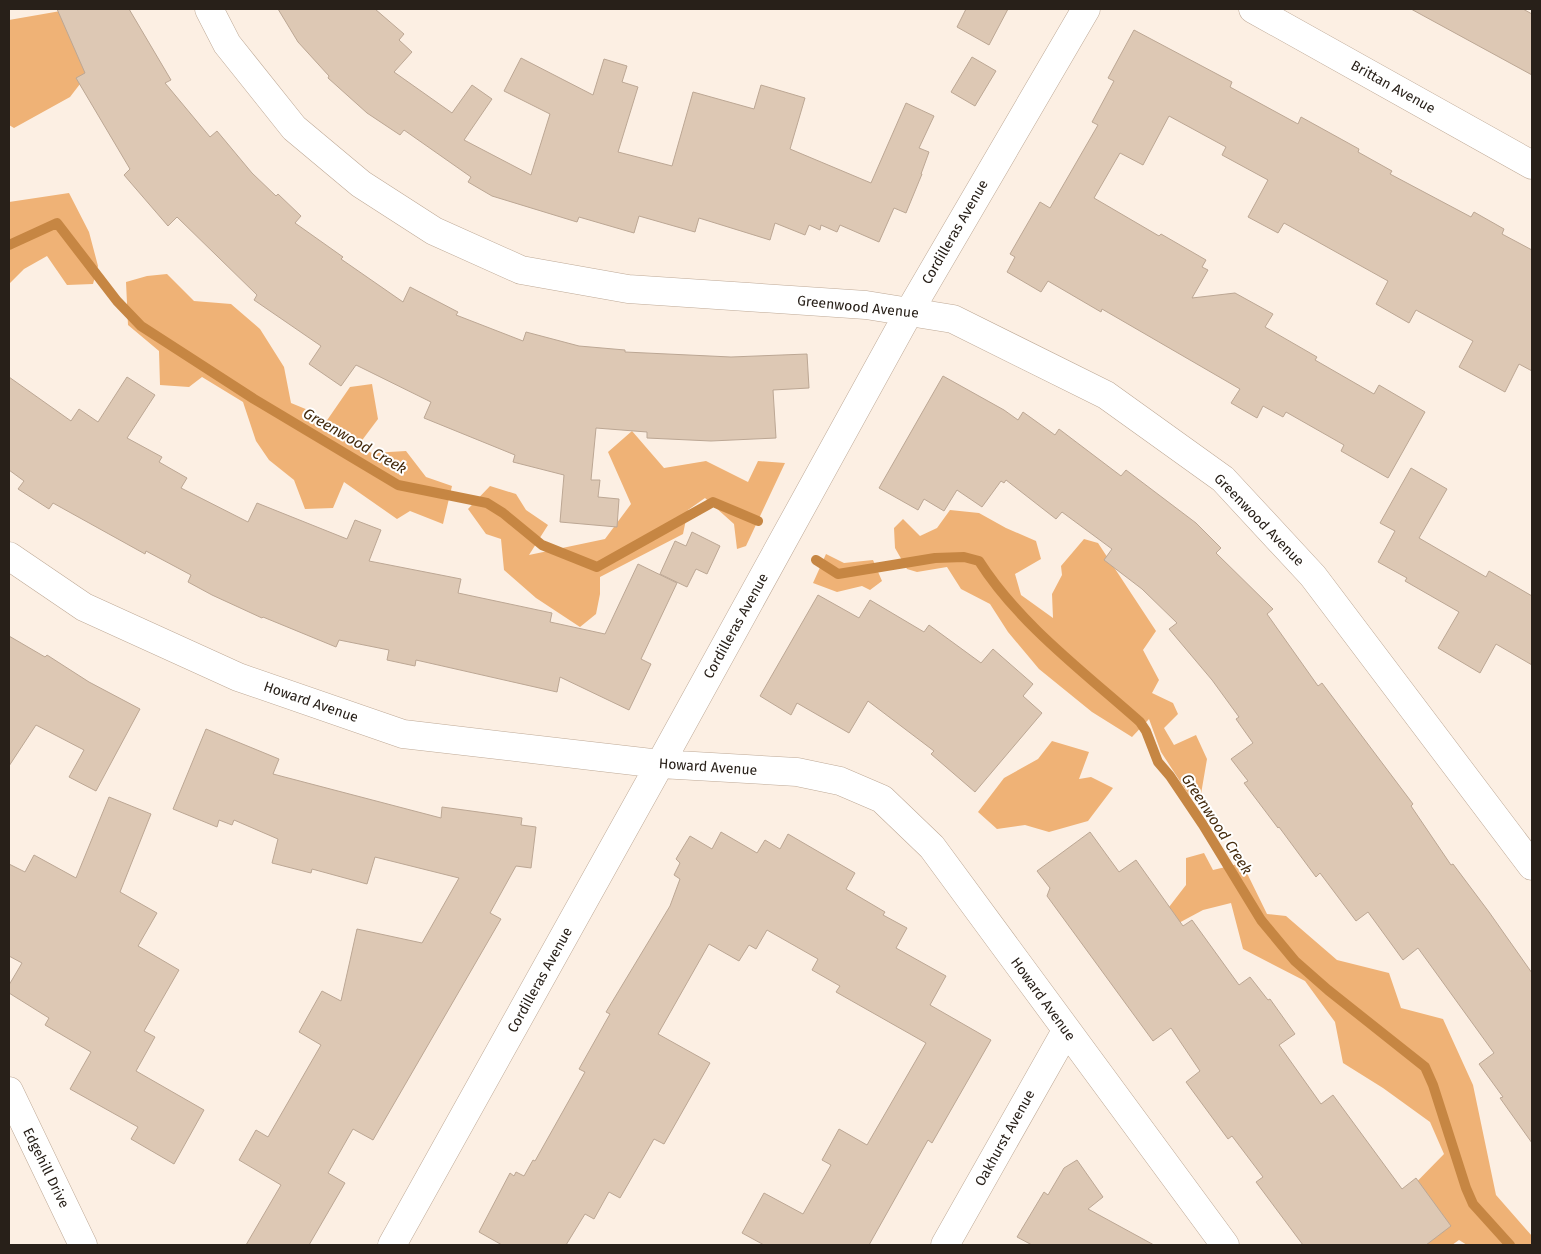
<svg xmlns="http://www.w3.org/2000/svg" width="1541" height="1254" viewBox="0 0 1541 1254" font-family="'Fira Sans',sans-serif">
<rect width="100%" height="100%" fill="#fcefe3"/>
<path fill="#efb276" d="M 72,9 L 100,58 L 70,97 L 14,128 L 9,125 L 9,20 Z
M 69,193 L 89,232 L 98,266 L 93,284 L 67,285 L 47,256 L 24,269 L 9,284 L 9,202 Z
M 167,274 L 194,301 L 231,304 L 260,329 L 284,367 L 291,403 L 308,410 L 321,429 L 350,387 L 372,384 L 378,419 L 357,447 L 372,453 L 406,451 L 426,477 L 452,486 L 443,524 L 410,511 L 397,519 L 344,482 L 333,508 L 305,509 L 294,480 L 269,460 L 256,441 L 243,402 L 202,377 L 189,387 L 160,385 L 159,351 L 128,325 L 126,282 L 147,276 Z
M 632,431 L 664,468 L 706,461 L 748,482 L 758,461 L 785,463 L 746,546 L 737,549 L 734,524 L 705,498 L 688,510 L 683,534 L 600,577 L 600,594 L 596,614 L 580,627 L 536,598 L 504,570 L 501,539 L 486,534 L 468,509 L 490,486 L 516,494 L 526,510 L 548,525 L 529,555 L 605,539 L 631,504 L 608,452 Z
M 950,510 L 979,513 L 1006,528 L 1036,541 L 1041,559 L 1015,574 L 1021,595 L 1053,618 L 1052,594 L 1062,575 L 1061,566 L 1084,539 L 1098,543 L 1156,631 L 1143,650 L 1159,680 L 1152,693 L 1173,703 L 1178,714 L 1164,728 L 1174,745 L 1196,735 L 1207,759 L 1201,794 L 1189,795 L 1161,752 L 1149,719 L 1132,737 L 1092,712 L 1039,669 L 1008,632 L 990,604 L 961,589 L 947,567 L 917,572 L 907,569 L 895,548 L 894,528 L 903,519 L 920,536 L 937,528 Z
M 826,554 L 844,563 L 873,560 L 882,581 L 870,590 L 862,586 L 837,592 L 813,583 Z
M 1052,741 L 1089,752 L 1079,779 L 1091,777 L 1113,788 L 1088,821 L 1049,832 L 1025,825 L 997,829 L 978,812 L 1004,778 L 1038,759 Z
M 1204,853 L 1213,870 L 1242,863 L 1267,914 L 1286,916 L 1337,960 L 1389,973 L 1401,1008 L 1443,1019 L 1473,1085 L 1496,1195 L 1532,1236 L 1532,1245 L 1467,1245 L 1459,1240 L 1452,1245 L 1391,1245 L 1398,1201 L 1444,1154 L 1430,1122 L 1383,1088 L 1343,1063 L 1335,1022 L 1305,981 L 1243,949 L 1231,903 L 1203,910 L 1175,925 L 1169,907 L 1186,885 L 1186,858 Z"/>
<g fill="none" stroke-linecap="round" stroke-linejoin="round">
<path stroke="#c68643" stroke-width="10" d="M 9,245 L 57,223 L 117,301 L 141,326 L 254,399 L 398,485 L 487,503 L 503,513 L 542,545 L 597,567 L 713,502 L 758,521
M 816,560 L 838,574 L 935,558 L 964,557 L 979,561 C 1019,624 1085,673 1140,722 L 1146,731 L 1158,762 L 1170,776 L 1203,825 L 1261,920 L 1295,961 L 1328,990 L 1425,1067 L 1433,1085 L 1466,1188 L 1473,1204 L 1510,1245"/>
</g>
<path fill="#ddc8b4" stroke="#bca794" d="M 57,9 L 129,9 L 171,80 L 165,83 L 210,137 L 217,131 L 252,173 L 276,196 L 278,194 L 301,216 L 295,223 L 343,257 L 341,259 L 403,302 L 410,287 L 458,312 L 456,315 L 523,341 L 526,332 L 579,346 L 625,350 L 625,352 L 731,357 L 807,354 L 809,388 L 773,390 L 776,438 L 711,441 L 647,438 L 647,432 L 596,428 L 591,480 L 600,480 L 598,497 L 619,499 L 617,527 L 560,522 L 564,475 L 513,462 L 515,455 L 424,418 L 431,402 L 356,365 L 341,386 L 309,364 L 321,346 L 254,300 L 257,295 L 177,217 L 168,226 L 124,175 L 130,169 L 76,78 L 85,73 Z
M 278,9 L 375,9 L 404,34 L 399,40 L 412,52 L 394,72 L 452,113 L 472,85 L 492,99 L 464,140 L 531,175 L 550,114 L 504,91 L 521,58 L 593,95 L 604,59 L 627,66 L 622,82 L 638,87 L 618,152 L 672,166 L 693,92 L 754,109 L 761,85 L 805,98 L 790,149 L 871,183 L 906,103 L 934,116 L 919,148 L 929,152 L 921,174 L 922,174 L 906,213 L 894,208 L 879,242 L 840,225 L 837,232 L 821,225 L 820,230 L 809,225 L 805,235 L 775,223 L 770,240 L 699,218 L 695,232 L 639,216 L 634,233 L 579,217 L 577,222 L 492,196 L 468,182 L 471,177 L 404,130 L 400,135 L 367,113 L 328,78 L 329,76 L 298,42 Z
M 966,9 L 1008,9 L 989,45 L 957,27 Z
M 1411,9 L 1523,9 L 1532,14 L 1532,75 Z
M 1134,30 L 1232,82 L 1230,87 L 1298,124 L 1301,117 L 1359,149 L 1358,152 L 1392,171 L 1390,174 L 1471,217 L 1474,212 L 1504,229 L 1502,234 L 1532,250 L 1532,371 L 1519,364 L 1505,392 L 1459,367 L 1473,341 L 1416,310 L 1409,323 L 1376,304 L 1388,281 L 1284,223 L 1278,233 L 1248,217 L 1268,180 L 1222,155 L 1226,147 L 1169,116 L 1143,165 L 1120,153 L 1094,198 L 1159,236 L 1161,234 L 1206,260 L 1202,267 L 1208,270 L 1192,298 L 1235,293 L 1273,314 L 1265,327 L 1317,357 L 1315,360 L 1374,394 L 1379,385 L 1425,412 L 1388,478 L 1341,451 L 1344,445 L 1286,412 L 1283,417 L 1263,406 L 1257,418 L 1231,403 L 1240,389 L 1102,309 L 1101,312 L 1048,281 L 1041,292 L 1007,272 L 1015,257 L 1010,254 L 1040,202 L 1050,208 L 1098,125 L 1092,122 L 1114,81 L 1108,78 Z
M 972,57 L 996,71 L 975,106 L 951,92 Z
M 943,376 L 1004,410 L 1018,420 L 1023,412 L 1055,435 L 1059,429 L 1121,476 L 1126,470 L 1196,523 L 1221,548 L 1216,553 L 1273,609 L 1267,614 L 1318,686 L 1322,683 L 1413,804 L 1411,806 L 1451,865 L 1453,864 L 1489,912 L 1532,973 L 1532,1143 L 1500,1098 L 1503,1097 L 1479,1064 L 1494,1053 L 1418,948 L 1403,960 L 1368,912 L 1356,921 L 1320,873 L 1316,877 L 1279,827 L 1278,828 L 1244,783 L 1248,781 L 1231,759 L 1253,743 L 1236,719 L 1239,717 L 1212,680 L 1169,629 L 1177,623 L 1142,589 L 1104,560 L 1112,549 L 1062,512 L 1056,519 L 1006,480 L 1004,483 L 1001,481 L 982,507 L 957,490 L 944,511 L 924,499 L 918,510 L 879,488 Z
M 9,377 L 71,421 L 79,409 L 98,422 L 127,377 L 155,395 L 127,438 L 162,457 L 159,462 L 187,478 L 181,488 L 248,522 L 257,503 L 347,539 L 355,520 L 381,530 L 369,561 L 461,579 L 458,593 L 552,613 L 550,622 L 605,634 L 638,564 L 677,583 L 641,659 L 651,664 L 629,710 L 560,677 L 557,692 L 416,660 L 415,666 L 387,660 L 389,650 L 339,640 L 336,647 L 263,617 L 262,618 L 212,595 L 188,582 L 191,575 L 146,551 L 145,554 L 53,503 L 49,509 L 18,489 L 24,481 L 9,470 Z
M 1411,468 L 1447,489 L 1419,538 L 1486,577 L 1489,571 L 1532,596 L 1532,665 L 1496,644 L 1480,673 L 1438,648 L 1459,612 L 1405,581 L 1407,578 L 1378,562 L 1395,531 L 1380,523 Z
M 692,532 L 720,546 L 707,574 L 696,569 L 687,587 L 660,574 L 675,541 L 686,546 Z
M 818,595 L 859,618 L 870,600 L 924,632 L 929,625 L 981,663 L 993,649 L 1033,684 L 1023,696 L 1042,713 L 975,792 L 931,754 L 934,751 L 868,701 L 849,733 L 797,703 L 791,715 L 760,696 Z
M 9,636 L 45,657 L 47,655 L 89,682 L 140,709 L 96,791 L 69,777 L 84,750 L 36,725 L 9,766 Z
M 206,729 L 279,759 L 273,774 L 441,818 L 442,807 L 522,818 L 521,825 L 536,827 L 531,868 L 516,866 L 490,913 L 501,919 L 373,1140 L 353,1129 L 328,1173 L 345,1183 L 309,1245 L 246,1245 L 281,1185 L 239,1160 L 256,1130 L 268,1137 L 321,1045 L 299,1032 L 322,991 L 341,1001 L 357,929 L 422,943 L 459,878 L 375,857 L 367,884 L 312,869 L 311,873 L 272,863 L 278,839 L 234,820 L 232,825 L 219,820 L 217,827 L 173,809 Z
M 109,797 L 151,814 L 120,892 L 157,913 L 138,946 L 179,970 L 144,1031 L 155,1037 L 136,1071 L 204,1110 L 174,1164 L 131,1139 L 138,1127 L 70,1089 L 91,1052 L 45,1025 L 49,1018 L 9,993 L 9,985 L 22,963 L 9,956 L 9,864 L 25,872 L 34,855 L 76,878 Z
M 721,832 L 757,853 L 765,840 L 780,849 L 788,834 L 855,873 L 846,889 L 885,912 L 883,915 L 907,928 L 896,948 L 946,976 L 930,1005 L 991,1040 L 932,1143 L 928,1140 L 869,1245 L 764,1245 L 742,1233 L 764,1193 L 803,1214 L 831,1165 L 822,1160 L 839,1129 L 867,1145 L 926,1043 L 836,992 L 840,986 L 812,970 L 818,959 L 767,930 L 756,949 L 749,945 L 739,961 L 709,944 L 658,1034 L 710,1063 L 664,1144 L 654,1139 L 620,1198 L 609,1192 L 594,1219 L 585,1214 L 566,1245 L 502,1245 L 479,1232 L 510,1173 L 514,1176 L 516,1172 L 524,1176 L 533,1160 L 535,1161 L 585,1072 L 579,1069 L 610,1014 L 606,1012 L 670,906 L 680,879 L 674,875 L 680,863 L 676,859 L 690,836 L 712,849 Z
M 1090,832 L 1119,872 L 1136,860 L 1183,926 L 1192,920 L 1239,985 L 1250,977 L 1268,1000 L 1270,999 L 1295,1034 L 1279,1045 L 1321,1104 L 1333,1095 L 1402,1189 L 1416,1178 L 1451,1226 L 1426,1245 L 1303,1245 L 1256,1182 L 1263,1177 L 1232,1136 L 1228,1139 L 1186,1082 L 1200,1071 L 1171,1028 L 1153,1041 L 1047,896 L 1050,888 L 1037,871 Z
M 1077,1160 L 1103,1197 L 1088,1209 L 1154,1245 L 1032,1245 L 1017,1237 L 1044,1192 L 1048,1195 L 1064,1168 Z"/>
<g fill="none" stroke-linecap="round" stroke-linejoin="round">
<g stroke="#bea996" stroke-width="29">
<path id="minor" d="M 209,9 L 227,44 L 294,128 L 361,184 L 434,231 L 521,270 L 628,289 L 866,305 L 953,319 L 1106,395 L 1223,479 L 1313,576 L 1532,866
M 9,556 L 84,607 L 238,677 L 403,734 L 660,764 L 797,772 L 840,781 L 882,799 L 932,847 L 1225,1245
M 9,1091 L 83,1245
M 392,1245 L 660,764 L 909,312 L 1086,9
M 945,1245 L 1066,1031"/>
</g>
<g stroke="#bea996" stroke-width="29">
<path id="secondary" d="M 1253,9 L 1532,165"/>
</g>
<use href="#minor" stroke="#fff" stroke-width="28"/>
<use href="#secondary" stroke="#fff" stroke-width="28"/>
</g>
<g text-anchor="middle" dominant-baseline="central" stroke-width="4" stroke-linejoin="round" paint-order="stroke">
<g font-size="14" fill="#282019" stroke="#fff">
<text transform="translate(1393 87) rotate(29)">Brittan Avenue</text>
<text transform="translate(955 232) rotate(-60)">Cordilleras Avenue</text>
<text transform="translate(858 307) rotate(6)">Greenwood Avenue</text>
<text transform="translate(1259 520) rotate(46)">Greenwood Avenue</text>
<text transform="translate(736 626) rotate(-61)">Cordilleras Avenue</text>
<text transform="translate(311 702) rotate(19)">Howard Avenue</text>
<text transform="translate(708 767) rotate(4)">Howard Avenue</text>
<text transform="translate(540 980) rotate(-61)">Cordilleras Avenue</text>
<text transform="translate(1043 999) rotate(54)">Howard Avenue</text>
<text transform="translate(1005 1138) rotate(-61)">Oakhurst Avenue</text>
<text transform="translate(46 1168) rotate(64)">Edgehill Drive</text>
</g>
<g font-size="15" font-style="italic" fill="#442a0c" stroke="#fff">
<text transform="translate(355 441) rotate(30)">Greenwood Creek</text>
<text transform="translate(1217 824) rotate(57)">Greenwood Creek</text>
</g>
</g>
<rect width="1541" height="1254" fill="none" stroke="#282019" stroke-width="20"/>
</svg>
